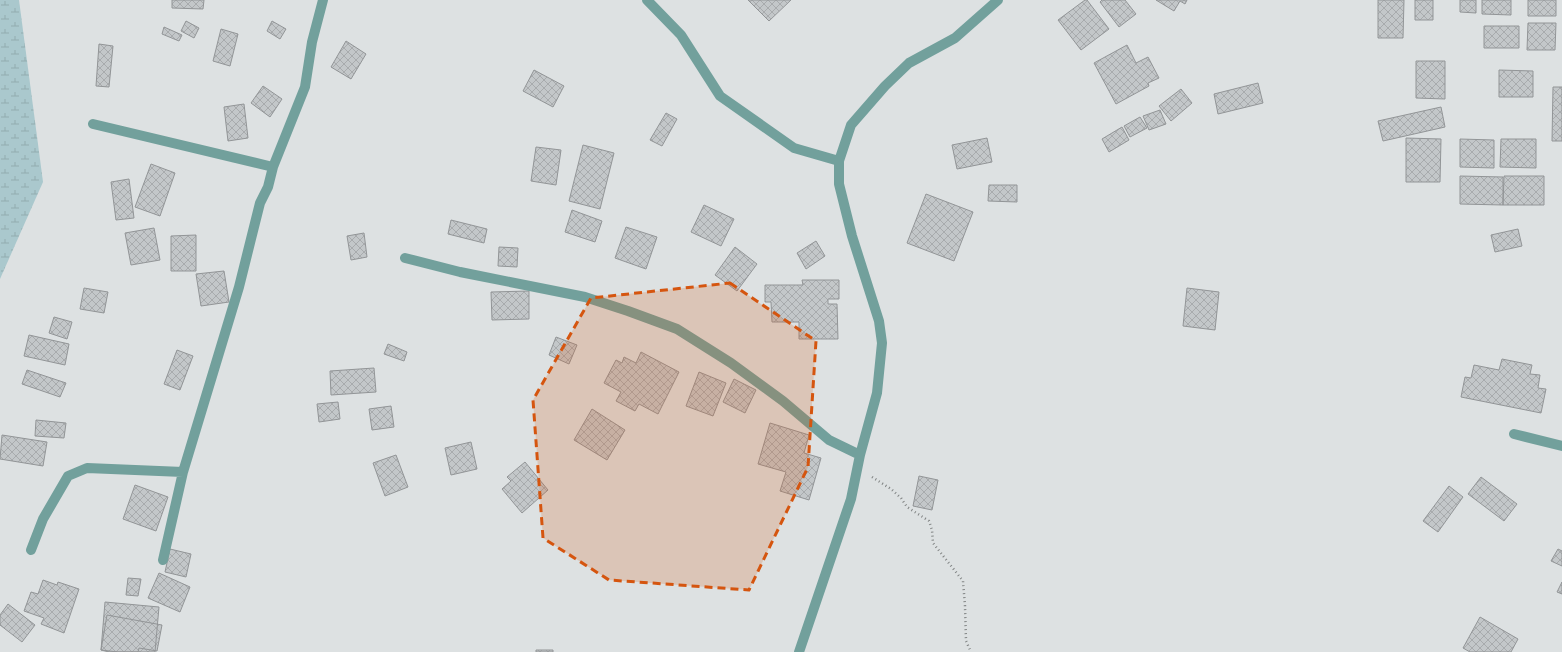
<svg xmlns="http://www.w3.org/2000/svg" width="1562" height="652" viewBox="0 0 1562 652" font-family="'Crimson Pro',serif">
<defs>
<pattern id="wetland-marsh" width="20" height="14" patternUnits="userSpaceOnUse"><rect width="20" height="14" fill="#aac8cd"/><path d="M1 5h8M5 5V1M11 12h8M15 12V8" fill="none" stroke="#92acb0"/></pattern>
<pattern id="building-cross-hatch" width="8" height="8" patternUnits="userSpaceOnUse"><rect width="8" height="8" fill="#c3c7c9"/><path d="M0 0l8 8M0 8l8-8" fill="none" stroke="#a8abad"/></pattern>
</defs>
<rect width="100%" height="100%" fill="#dde1e2"/>
<path fill="url(#wetland-marsh)" d="M 0,0 L 19,0 L 43,182 L 0,279 Z"/>
<path fill="url(#building-cross-hatch)" stroke="#929597" d="M 172,0 L 204,0 L 203,9 L 172,8 Z
M 748,0 L 791,0 L 769,21 Z
M 1085,0 L 1087,0 L 1109,29 L 1081,50 L 1058,20 Z
M 1102,0 L 1125,0 L 1136,14 L 1119,27 L 1100,2 Z
M 1156,0 L 1187,0 L 1185,4 L 1180,1 L 1174,11 Z
M 1378,0 L 1404,0 L 1403,38 L 1378,38 Z
M 1415,0 L 1433,0 L 1433,20 L 1415,20 Z
M 1460,0 L 1476,0 L 1476,13 L 1460,12 Z
M 1482,0 L 1511,0 L 1511,15 L 1482,14 Z
M 1528,0 L 1556,0 L 1556,16 L 1528,16 Z
M 186,21 L 199,28 L 194,38 L 181,31 Z
M 272,21 L 286,29 L 280,39 L 267,31 Z
M 1528,23 L 1556,23 L 1555,50 L 1527,50 Z
M 1484,26 L 1519,26 L 1519,48 L 1484,48 Z
M 164,27 L 182,35 L 179,41 L 162,34 Z
M 221,29 L 238,34 L 230,66 L 213,61 Z
M 346,41 L 366,54 L 351,79 L 331,67 Z
M 99,44 L 113,46 L 109,87 L 96,86 Z
M 1127,45 L 1136,63 L 1148,57 L 1159,78 L 1148,83 L 1149,86 L 1116,104 L 1094,63 Z
M 1416,61 L 1445,61 L 1445,99 L 1416,98 Z
M 534,70 L 564,86 L 553,107 L 523,91 Z
M 1499,70 L 1533,71 L 1533,97 L 1499,97 Z
M 1258,83 L 1263,103 L 1218,114 L 1214,94 Z
M 263,86 L 282,99 L 270,117 L 251,103 Z
M 1553,87 L 1562,87 L 1562,141 L 1552,141 Z
M 1181,89 L 1192,103 L 1171,121 L 1159,106 Z
M 244,104 L 248,138 L 228,141 L 224,107 Z
M 1441,107 L 1445,127 L 1383,141 L 1378,121 Z
M 1160,110 L 1166,124 L 1149,130 L 1143,116 Z
M 666,113 L 677,119 L 662,146 L 650,140 Z
M 1140,117 L 1147,128 L 1130,137 L 1124,126 Z
M 1122,127 L 1129,140 L 1109,152 L 1102,139 Z
M 987,138 L 992,162 L 957,169 L 952,145 Z
M 1406,138 L 1441,139 L 1440,182 L 1406,182 Z
M 1460,139 L 1494,140 L 1494,168 L 1460,167 Z
M 1501,139 L 1536,139 L 1536,168 L 1500,167 Z
M 583,145 L 614,153 L 600,209 L 569,201 Z
M 536,147 L 561,150 L 556,185 L 531,181 Z
M 151,164 L 175,173 L 160,216 L 135,207 Z
M 1460,176 L 1503,177 L 1503,205 L 1460,204 Z
M 1504,176 L 1544,176 L 1544,205 L 1503,205 Z
M 129,179 L 134,218 L 116,220 L 111,182 Z
M 989,185 L 1017,185 L 1017,202 L 988,201 Z
M 926,194 L 973,212 L 954,261 L 907,243 Z
M 704,205 L 734,219 L 721,246 L 691,232 Z
M 572,210 L 602,221 L 595,242 L 565,232 Z
M 451,220 L 487,229 L 484,243 L 448,234 Z
M 626,227 L 657,237 L 646,269 L 615,258 Z
M 154,228 L 160,260 L 131,265 L 125,233 Z
M 1518,229 L 1522,246 L 1495,252 L 1491,235 Z
M 364,233 L 367,257 L 351,260 L 347,236 Z
M 196,235 L 196,271 L 171,271 L 171,236 Z
M 816,241 L 825,256 L 806,269 L 797,253 Z
M 499,247 L 518,248 L 517,267 L 498,266 Z
M 735,247 L 757,264 L 737,291 L 715,275 Z
M 224,271 L 229,302 L 201,306 L 196,274 Z
M 802,280 L 839,280 L 839,299 L 828,299 L 828,304 L 837,304 L 838,339 L 799,339 L 799,322 L 772,322 L 771,302 L 765,302 L 765,285 L 803,285 Z
M 84,288 L 108,292 L 104,313 L 80,309 Z
M 1187,288 L 1219,292 L 1215,330 L 1183,326 Z
M 529,291 L 529,319 L 492,320 L 491,292 Z
M 54,317 L 72,322 L 67,339 L 49,333 Z
M 29,335 L 69,344 L 65,365 L 24,356 Z
M 556,337 L 577,345 L 569,364 L 549,355 Z
M 388,344 L 407,352 L 404,361 L 384,354 Z
M 177,350 L 193,356 L 180,390 L 164,384 Z
M 641,352 L 679,372 L 658,414 L 639,404 L 635,411 L 616,401 L 621,392 L 604,383 L 616,360 L 622,363 L 624,357 L 636,363 Z
M 1502,359 L 1532,365 L 1530,374 L 1540,375 L 1538,388 L 1546,389 L 1541,413 L 1461,397 L 1465,377 L 1471,378 L 1474,365 L 1499,370 Z
M 374,368 L 376,392 L 331,395 L 330,371 Z
M 27,370 L 66,383 L 60,397 L 22,384 Z
M 699,372 L 726,383 L 713,416 L 686,406 Z
M 734,379 L 756,390 L 745,413 L 723,402 Z
M 338,402 L 340,419 L 319,422 L 317,404 Z
M 391,406 L 394,427 L 372,430 L 369,409 Z
M 592,409 L 625,430 L 607,460 L 574,440 Z
M 36,420 L 66,423 L 64,438 L 35,436 Z
M 770,423 L 809,435 L 804,453 L 821,458 L 809,500 L 780,491 L 786,472 L 758,464 Z
M 2,435 L 47,442 L 43,466 L 0,459 Z
M 471,442 L 477,469 L 451,475 L 445,448 Z
M 396,455 L 408,487 L 385,496 L 373,463 Z
M 525,462 L 548,490 L 522,513 L 502,489 L 511,481 L 507,477 Z
M 919,476 L 938,480 L 932,510 L 913,506 Z
M 1481,477 L 1517,504 L 1504,521 L 1468,494 Z
M 135,485 L 168,497 L 156,531 L 123,519 Z
M 1449,486 L 1463,497 L 1438,532 L 1423,521 Z
M 170,549 L 191,554 L 186,577 L 165,572 Z
M 1558,549 L 1562,551 L 1562,566 L 1551,561 Z
M 159,573 L 190,587 L 180,612 L 148,598 Z
M 128,578 L 141,579 L 138,596 L 126,595 Z
M 43,580 L 57,585 L 58,582 L 79,589 L 64,633 L 41,624 L 44,618 L 24,611 L 31,592 L 38,594 Z
M 1562,582 L 1562,594 L 1557,592 Z
M 105,602 L 159,607 L 155,652 L 118,652 L 101,650 Z
M 8,604 L 35,625 L 22,642 L 0,625 L 0,615 Z
M 107,615 L 162,625 L 157,651 L 139,648 L 138,652 L 109,652 L 101,650 Z
M 1480,617 L 1518,639 L 1511,652 L 1470,652 L 1463,648 Z
M 536,650 L 553,650 L 553,652 L 536,652 Z"/>
<g fill="none" stroke-linecap="round" stroke-linejoin="round">
<path stroke="#818484" stroke-width="2.5" stroke-dasharray="1 3" stroke-linecap="butt" d="M 872,477 L 891,489 L 901,498 L 907,507 L 929,521 L 932,530 L 933,543 L 963,581 L 965,606 L 966,641 L 971,652"/>
<path stroke="#72a09c" stroke-width="10" d="M 647,0 L 681,35 L 720,96 L 794,148 L 839,161
M 93,124 L 273,167
M 405,258 L 460,272 L 585,297 L 628,311 L 677,329 L 731,363 L 783,401 L 829,440 L 860,455
M 1514,434 L 1562,446
M 31,550 L 43,519 L 68,476 L 87,468 L 183,472
M 163,560 L 183,472 L 239,287 L 260,203 L 268,187 L 273,167 L 305,87 L 312,42 L 323,0
M 799,652 L 851,499 L 860,455 L 877,393 L 882,343 L 879,321 L 852,236 L 839,184 L 839,161 L 851,125 L 885,86 L 909,63 L 955,38 L 998,0"/>
</g>
<path fill="#d5550f" fill-opacity="0.2" stroke="#d5550f" stroke-width="3" stroke-dasharray="8 5" stroke-linejoin="round" d="M 730,283 L 816,341 L 808,467 L 749,590 L 609,580 L 543,538 L 533,400 L 591,298 Z"/>
</svg>
